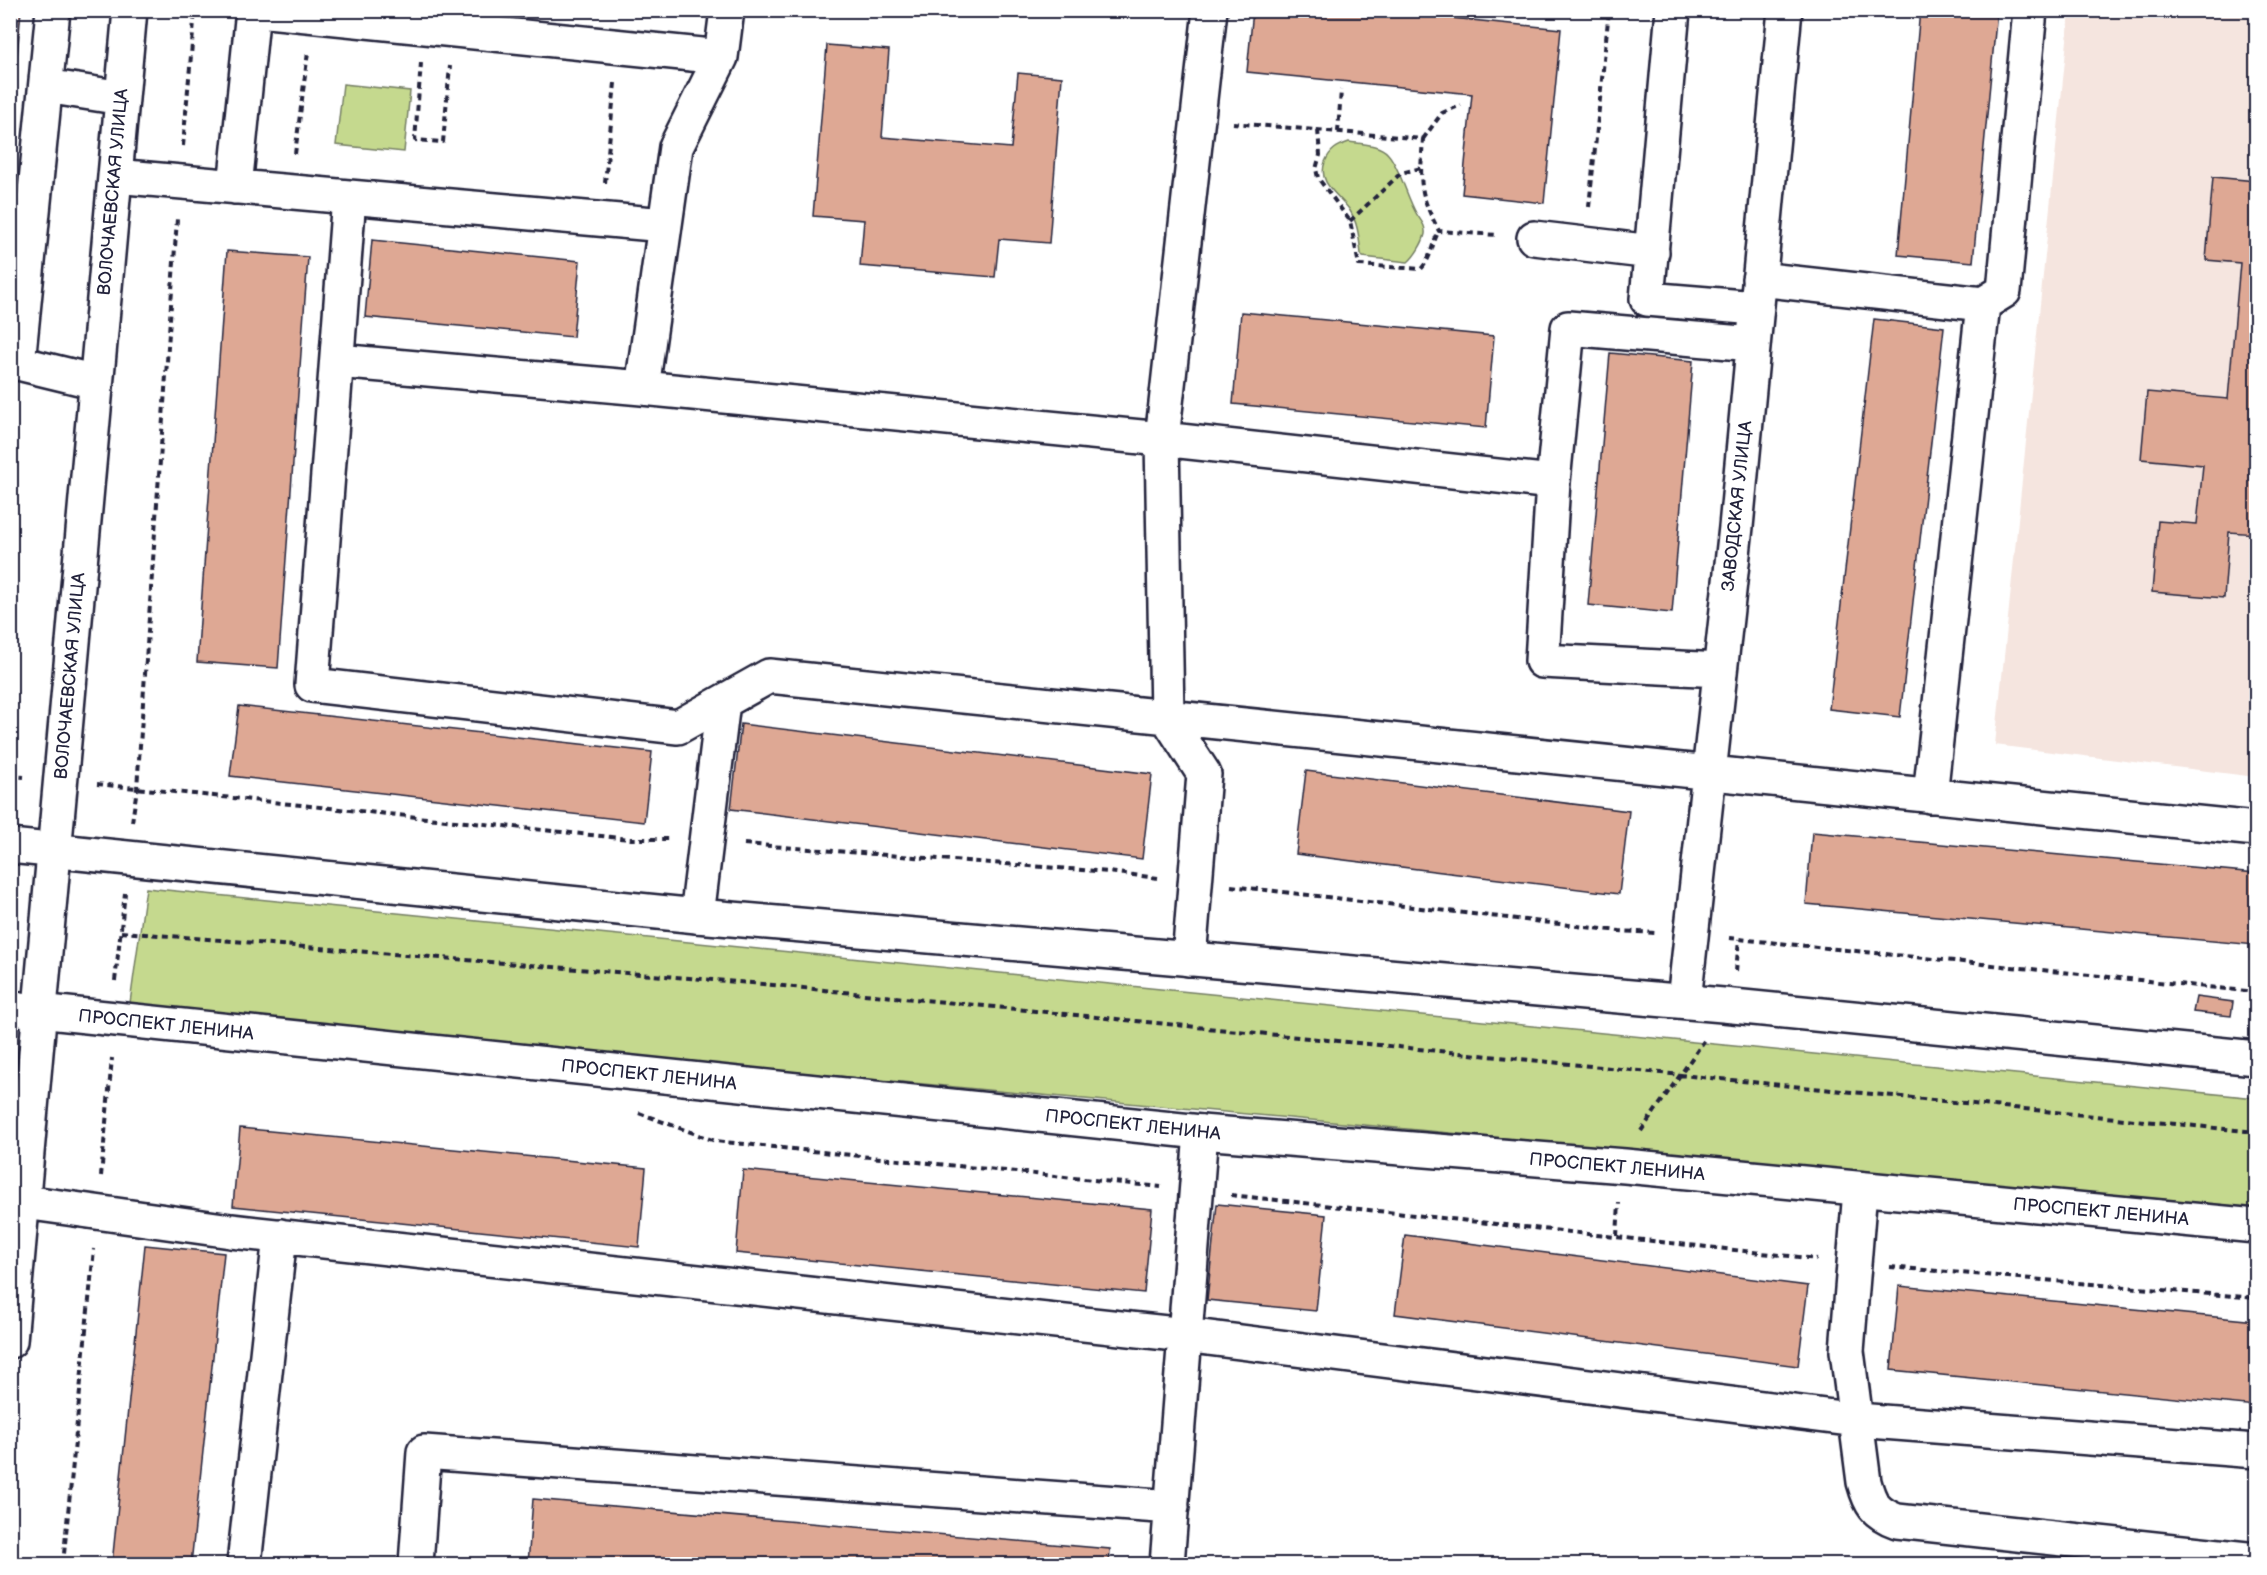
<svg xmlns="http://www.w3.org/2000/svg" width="2267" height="1575" viewBox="0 0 2267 1575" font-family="'Balsamiq Sans',sans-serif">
<rect width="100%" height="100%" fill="#fff"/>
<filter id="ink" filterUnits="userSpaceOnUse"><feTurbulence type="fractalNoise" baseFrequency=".0167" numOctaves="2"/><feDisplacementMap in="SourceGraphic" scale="12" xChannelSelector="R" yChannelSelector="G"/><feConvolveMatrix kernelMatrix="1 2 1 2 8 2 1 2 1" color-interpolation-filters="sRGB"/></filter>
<g filter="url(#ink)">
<path fill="#f5e5df" d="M 2070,11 L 2256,11 L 2256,777 L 1995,745 Z"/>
<path fill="#c5d98e" stroke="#747e64" stroke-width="1.5" d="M 343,84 L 410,91 L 404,152 L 336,145 Z
M 1349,142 C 1361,144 1380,144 1388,154 C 1399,166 1407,197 1416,213 C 1420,220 1426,225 1425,234 C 1423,243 1415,256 1408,262 L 1363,257 L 1361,254 C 1359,237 1358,223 1349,209 C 1338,194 1317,183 1325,162 C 1330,150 1337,146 1349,142 Z
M 146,888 L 2256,1098 L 2256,1208 L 129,1010 Z"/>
<path fill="#dea894" stroke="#22223b" stroke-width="1.5" d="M 10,10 L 21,10 L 10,140 Z
M 1253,10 L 1443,10 L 1442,17 L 1561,29 L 1544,203 L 1462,194 L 1472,94 L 1247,72 Z
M 1920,10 L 1997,10 L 1973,262 L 1898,255 Z
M 827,45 L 889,50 L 882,137 L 1011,148 L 1018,73 L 1062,77 L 1049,243 L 999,239 L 995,277 L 860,266 L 864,220 L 813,216 Z
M 2213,177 L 2256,181 L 2256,534 L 2229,532 L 2224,598 L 2152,592 L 2158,521 L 2197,524 L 2203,465 L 2141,459 L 2147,392 L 2228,399 L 2240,263 L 2206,260 Z
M 372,240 L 580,261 L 573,337 L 365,317 Z
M 227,251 L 308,257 L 278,668 L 197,662 Z
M 1241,312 L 1494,336 L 1486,428 L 1233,404 Z
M 1874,319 L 1944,327 L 1900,717 L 1829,709 Z
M 1610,353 L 1693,361 L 1672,613 L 1588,605 Z
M 239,706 L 652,752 L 644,822 L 230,776 Z
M 741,724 L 1152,774 L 1142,859 L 731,809 Z
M 1306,771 L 1629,811 L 1619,894 L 1296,854 Z
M 1812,832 L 2256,873 L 2256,945 L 1806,904 Z
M 2196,997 L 2233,1002 L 2231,1016 L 2193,1012 Z
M 240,1128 L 646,1168 L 639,1247 L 233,1206 Z
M 743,1170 L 1152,1209 L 1144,1293 L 736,1253 Z
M 1217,1204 L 1326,1215 L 1316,1311 L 1207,1300 Z
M 1405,1235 L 1808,1286 L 1798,1366 L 1395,1314 Z
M 145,1245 L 224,1253 L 191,1564 L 112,1564 Z
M 1899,1286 L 2256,1321 L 2256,1406 L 1891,1370 Z
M 533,1499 L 1110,1549 L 1109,1564 L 528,1564 Z"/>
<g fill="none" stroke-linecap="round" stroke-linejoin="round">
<g stroke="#22223b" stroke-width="38">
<path id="minor" d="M 53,10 L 18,363 L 96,382
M 258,10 L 721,57
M 1210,10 L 1162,439 L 1553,482
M 1673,10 L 1647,299 L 1756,308
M 46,86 L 122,98
M 115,176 L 349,197 L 312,685 L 678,727 L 769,676 L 2256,829
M 235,187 L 253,10
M 349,197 L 665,225
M 1534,238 L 1652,252
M 1759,279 L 1983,304
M 337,361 L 642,388 L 676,147 L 721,57 L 727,10
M 642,388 L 1162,439 L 1167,717 L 1204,774 L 1189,959
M 1720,670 L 1542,661 L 1553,482 L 1568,328 L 1753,344
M 1930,796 L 1983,304 L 2004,291 L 2030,10
M 697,916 L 723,702
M 1684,1001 L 1736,527 L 1785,10
M 1860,1190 L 1847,1351 L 1864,1482 C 1870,1504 1875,1513 1897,1521 L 2256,1560
M 10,1200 L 231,1231 L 1185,1335 L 1857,1420 L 2256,1451
M 10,1341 L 130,10
M 244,1564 L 280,1236
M 416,1564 L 424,1452 L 1172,1507
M 1167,1564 L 1201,1132"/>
</g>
<g stroke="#22223b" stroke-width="38">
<path id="major" d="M 10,846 L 697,916 L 1723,1005 L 2256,1058
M 10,1008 L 1201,1132 L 1625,1166 L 2256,1226"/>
</g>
<path stroke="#22223b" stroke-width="4" stroke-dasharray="6 4.5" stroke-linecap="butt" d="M 421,63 L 415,140 L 443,142 L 450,66
M 1233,123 L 1423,139 C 1420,182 1418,192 1439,231 L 1497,235
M 1318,130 L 1320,155 L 1316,169 L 1318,178 L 1350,221 L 1359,265 L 1421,269 C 1432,257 1431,245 1439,231
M 1338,132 L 1341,90
M 1423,139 L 1442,113 L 1461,105
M 183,146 L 195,10
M 295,154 L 308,52
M 605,183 L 615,83
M 1589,207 L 1609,10
M 1350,221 L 1401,173 L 1421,168
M 10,776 L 24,777
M 97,784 L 630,839 L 670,839
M 132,822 L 137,788 L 177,219
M 744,844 L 1109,872 L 1158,878
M 1231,886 L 1620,931 L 1656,933
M 121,932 L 763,984 L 2256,1132
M 1729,938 L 2256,992
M 1736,971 L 1739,939
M 115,981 L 125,893
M 639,1113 L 715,1141 L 1161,1187
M 1641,1131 L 1704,1041
M 101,1176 L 112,1058
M 1231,1195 L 1817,1259
M 1617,1236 L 1619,1203
M 1890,1267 L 2256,1298
M 63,1564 L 94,1249"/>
<use href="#minor" stroke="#fff" stroke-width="33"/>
<use href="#major" stroke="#fff" stroke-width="33"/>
</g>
</g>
<g text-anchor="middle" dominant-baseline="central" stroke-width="4.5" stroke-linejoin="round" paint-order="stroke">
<g font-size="18" fill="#22223b" stroke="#fff">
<text transform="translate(113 192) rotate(-85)">ВОЛОЧАЕВСКАЯ УЛИЦА</text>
<text transform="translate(1737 506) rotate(-84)">ЗАВОДСКАЯ УЛИЦА</text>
<text transform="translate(70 676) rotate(-85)">ВОЛОЧАЕВСКАЯ УЛИЦА</text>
<text transform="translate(166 1025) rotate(6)">ПРОСПЕКТ ЛЕНИНА</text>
<text transform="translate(649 1075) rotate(6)">ПРОСПЕКТ ЛЕНИНА</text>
<text transform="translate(1133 1125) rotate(6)">ПРОСПЕКТ ЛЕНИНА</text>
<text transform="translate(1617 1167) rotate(5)">ПРОСПЕКТ ЛЕНИНА</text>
<text transform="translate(2101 1212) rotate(5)">ПРОСПЕКТ ЛЕНИНА</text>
</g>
</g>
<rect width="2267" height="1575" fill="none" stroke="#fff" stroke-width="36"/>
<rect x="18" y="18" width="2231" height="1539" fill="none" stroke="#22223b" stroke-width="2" filter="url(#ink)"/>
</svg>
